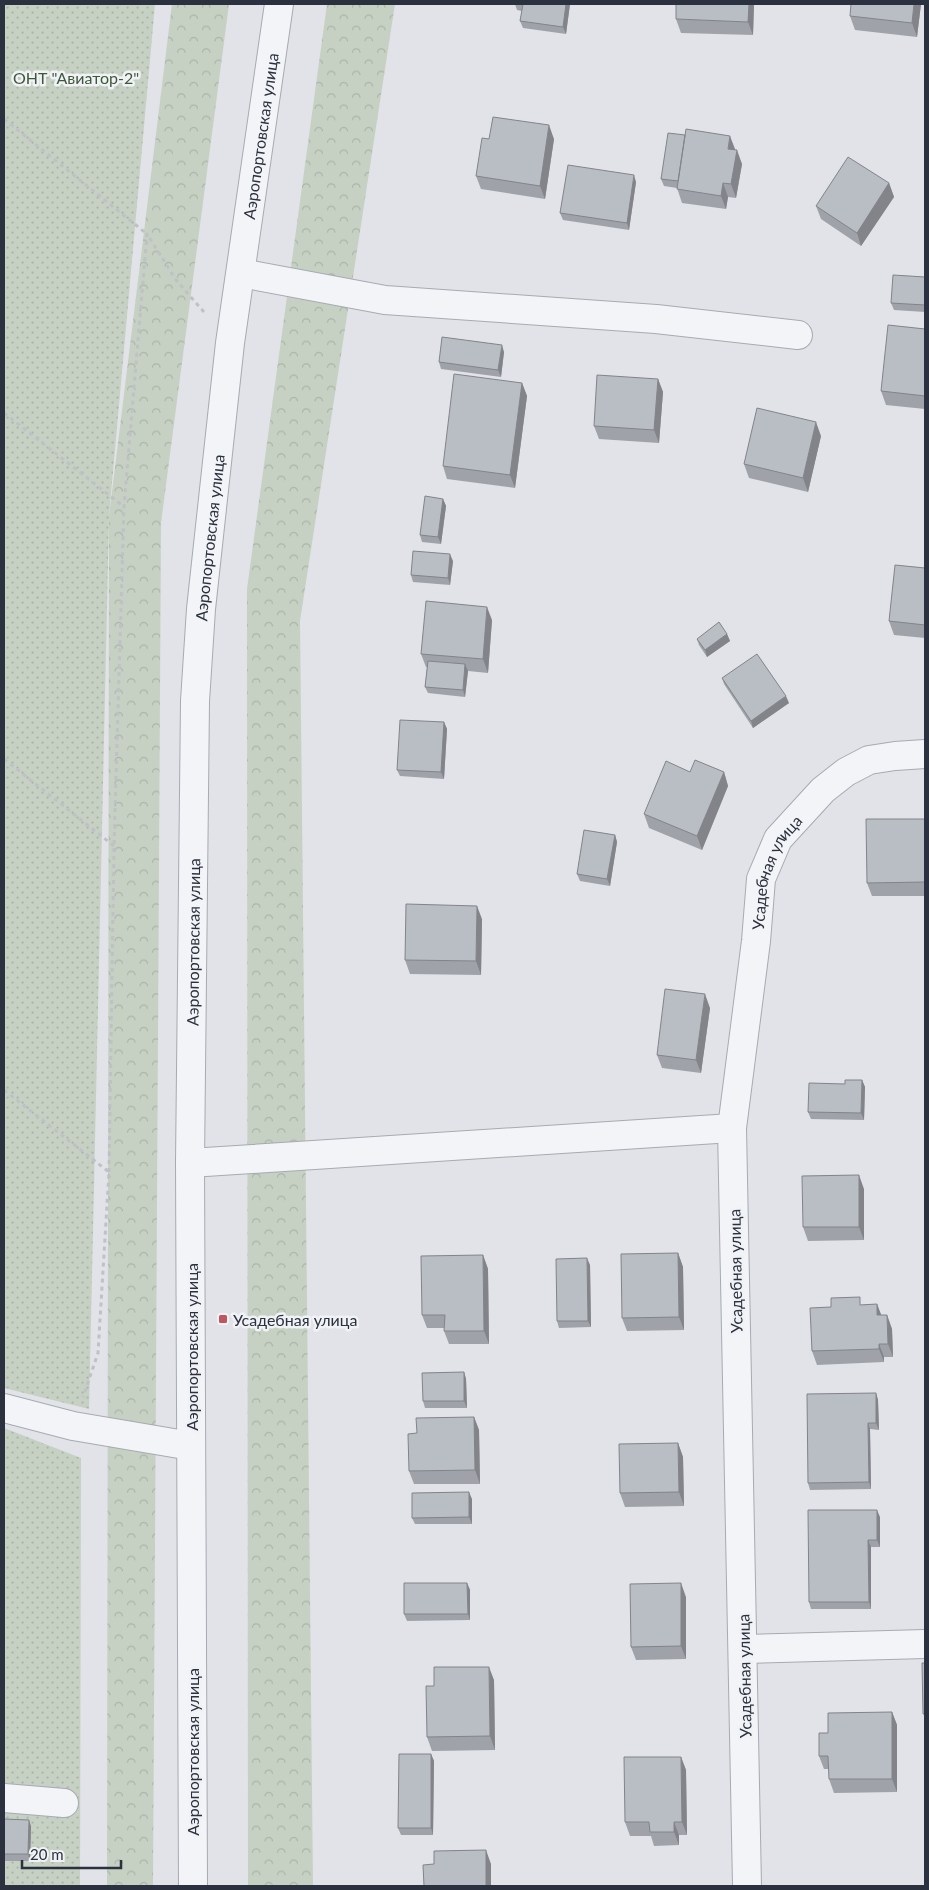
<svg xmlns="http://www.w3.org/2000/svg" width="929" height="1890" viewBox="0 0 929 1890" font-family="Lato,sans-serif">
<defs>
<pattern id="forest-crowns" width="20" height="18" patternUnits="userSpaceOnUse" patternTransform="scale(1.25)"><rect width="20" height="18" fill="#c6d1c3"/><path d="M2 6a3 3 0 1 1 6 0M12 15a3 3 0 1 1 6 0" fill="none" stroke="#aab4a9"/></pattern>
<pattern id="park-dots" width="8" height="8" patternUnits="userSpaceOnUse" patternTransform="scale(1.25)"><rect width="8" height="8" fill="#c6d1c3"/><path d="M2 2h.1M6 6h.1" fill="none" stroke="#aab4a9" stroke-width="1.8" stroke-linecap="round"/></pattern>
</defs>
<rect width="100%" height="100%" fill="#e1e3e8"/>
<path fill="url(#forest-crowns)" d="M 172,4 L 229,4 L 161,523 L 153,1886 L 107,1886 L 109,516 Z
M 327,4 L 395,4 L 300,621 L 313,1886 L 248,1886 L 247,589 Z"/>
<path fill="url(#park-dots)" d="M 4,4 L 155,4 L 109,516 L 89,1409 L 4,1388 Z
M 4,1428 L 81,1458 L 80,1886 L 4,1886 Z"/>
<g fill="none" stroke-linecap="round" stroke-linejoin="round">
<g stroke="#a7aab2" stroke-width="30">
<g id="minor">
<path d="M 241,273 L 385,300 L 656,319 L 798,335"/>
<path d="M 190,1163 L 732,1128"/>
<path d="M 4,1408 L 73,1426 L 191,1446"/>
<path d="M 743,1649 L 925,1644"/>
<path d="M 4,1798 L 64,1803"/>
<path id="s1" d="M 193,1886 L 190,1163 L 195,701 L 201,609 L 230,343 L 279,4"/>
<path id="s2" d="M 747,1886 L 732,1128 L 756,941 L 761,879 L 778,839 L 823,790 L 846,772 L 869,760 L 895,756 L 925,754"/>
</g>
</g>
<path stroke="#bfc1c7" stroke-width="3" stroke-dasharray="4 4" stroke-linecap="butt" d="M 4,119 L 147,234
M 4,413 L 123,506
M 4,759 L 114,846
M 4,1090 L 109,1172 L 98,1353 L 83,1397
M 109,1172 L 114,846 L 124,506 L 147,234 L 176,280 L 204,312"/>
<use href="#minor" stroke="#f3f4f7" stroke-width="28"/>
</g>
<path fill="#9fa3a9" d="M 515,4 L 570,4 L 566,34 L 523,28 L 520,21 L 522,11 L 517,10 Z
M 676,4 L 754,4 L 753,35 L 681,33 L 676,19 Z
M 921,4 L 917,37 L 855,30 L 850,16 Z
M 489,139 L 554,139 L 545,199 L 481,189 L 476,176 Z
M 735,149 L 742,164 L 736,198 L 728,197 L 726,209 L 682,203 L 677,188 L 664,186 L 661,179 Z
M 636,182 L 629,230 L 563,220 L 560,213 Z
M 889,183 L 894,197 L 861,246 L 821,219 L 816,206 Z
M 925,277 L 925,312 L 894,310 L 891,303 Z
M 925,329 L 925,409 L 886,405 L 881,391 Z
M 504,352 L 501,377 L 441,369 L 439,362 Z
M 658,379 L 663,392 L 659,443 L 599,439 L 594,426 Z
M 522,383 L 527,396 L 515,488 L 447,479 L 443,466 Z
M 821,436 L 808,492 L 749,478 L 744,464 Z
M 443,499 L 446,506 L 441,544 L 422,542 L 420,535 Z
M 453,561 L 450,585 L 413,582 L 411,575 Z
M 925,568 L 925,638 L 894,635 L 889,621 Z
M 492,620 L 488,673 L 468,671 L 465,697 L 428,693 L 425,687 L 427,667 L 426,667 L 421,654 Z
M 727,634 L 730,641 L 707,657 L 699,645 L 697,639 Z
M 722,678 L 789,703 L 753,728 L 724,684 Z
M 444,722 L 447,729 L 444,779 L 400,776 L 397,770 Z
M 724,772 L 728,786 L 702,850 L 649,828 L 644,814 Z
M 925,819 L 925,896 L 872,896 L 867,883 Z
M 615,835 L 617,842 L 610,886 L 580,881 L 577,874 Z
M 482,919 L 481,975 L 410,974 L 405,960 Z
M 710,1008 L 701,1073 L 662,1068 L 657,1055 Z
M 862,1080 L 865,1087 L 864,1120 L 811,1119 L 808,1112 Z
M 864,1189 L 864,1240 L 808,1241 L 803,1227 Z
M 678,1253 L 683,1267 L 684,1330 L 627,1331 L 622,1318 Z
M 483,1255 L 488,1269 L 489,1344 L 449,1344 L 444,1331 L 445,1328 L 427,1328 L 422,1315 Z
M 590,1265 L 591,1327 L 559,1328 L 557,1321 Z
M 877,1304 L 881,1315 L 887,1315 L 892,1329 L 893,1357 L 884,1357 L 884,1362 L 817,1365 L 812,1351 L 831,1307 Z
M 464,1372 L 466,1379 L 467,1408 L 425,1408 L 423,1401 Z
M 876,1393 L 878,1400 L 879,1430 L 870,1429 L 871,1489 L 810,1490 L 808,1483 Z
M 474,1417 L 479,1430 L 480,1484 L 414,1484 L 409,1471 L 417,1433 Z
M 678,1443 L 683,1457 L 684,1506 L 625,1507 L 620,1493 Z
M 472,1499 L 472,1524 L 415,1524 L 412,1518 Z
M 880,1517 L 880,1547 L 871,1547 L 871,1609 L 811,1609 L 809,1602 Z
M 467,1583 L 470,1590 L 470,1620 L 407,1621 L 404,1614 Z
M 686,1597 L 686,1659 L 636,1660 L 631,1647 Z
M 494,1680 L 495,1750 L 432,1751 L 427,1737 Z
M 892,1712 L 897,1725 L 897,1792 L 834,1793 L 829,1779 L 829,1769 L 824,1769 L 819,1756 Z
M 431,1754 L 434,1761 L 433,1835 L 401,1835 L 398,1828 Z
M 681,1757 L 686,1770 L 687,1835 L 679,1835 L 679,1845 L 654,1846 L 651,1836 L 630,1836 L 625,1822 Z
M 4,1819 L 31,1826 L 30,1861 L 4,1861 Z"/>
<path fill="#828489" d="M 566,4 L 570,4 L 566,34 L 563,27 Z
M 749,4 L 754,4 L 753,35 L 748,22 Z
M 914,4 L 921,4 L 917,37 L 912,23 Z
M 549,125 L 554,139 L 545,199 L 540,186 Z
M 730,136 L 735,149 L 733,162 L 728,149 Z
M 737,150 L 742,164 L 736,198 L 731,184 Z
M 634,175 L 636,182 L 629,230 L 627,223 Z
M 723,183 L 728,197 L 726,209 L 721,196 Z
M 889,183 L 894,197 L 861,246 L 857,233 Z
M 502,345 L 504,352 L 501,377 L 498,370 Z
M 658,379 L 663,392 L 659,443 L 654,430 Z
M 522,383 L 527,396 L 515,488 L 510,475 Z
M 816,422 L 821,436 L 808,492 L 803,478 Z
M 443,499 L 446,506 L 441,544 L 438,537 Z
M 450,554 L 453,561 L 450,585 L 448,578 Z
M 487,607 L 492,620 L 488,673 L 483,659 Z
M 727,634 L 730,641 L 707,657 L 705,650 Z
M 465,664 L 468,671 L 465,697 L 463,690 Z
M 786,696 L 789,703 L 753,728 L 751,721 Z
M 444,722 L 447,729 L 444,779 L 441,772 Z
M 724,772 L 728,786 L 702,850 L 697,836 Z
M 615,835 L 617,842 L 610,886 L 607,879 Z
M 477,906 L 482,919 L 481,975 L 476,961 Z
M 705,994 L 710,1008 L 701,1073 L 696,1060 Z
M 862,1080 L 865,1087 L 864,1120 L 861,1113 Z
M 859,1175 L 864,1189 L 864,1240 L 859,1227 Z
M 678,1253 L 683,1267 L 684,1330 L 679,1317 Z
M 483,1255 L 488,1269 L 489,1344 L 484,1331 Z
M 587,1258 L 590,1265 L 591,1327 L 588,1321 Z
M 877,1304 L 882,1317 L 877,1315 Z
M 887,1315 L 892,1329 L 893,1357 L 888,1344 Z
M 879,1344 L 884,1357 L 884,1362 L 879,1349 Z
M 464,1372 L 466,1379 L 467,1408 L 464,1401 Z
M 876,1393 L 878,1400 L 879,1430 L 876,1423 Z
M 474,1417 L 479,1430 L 480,1484 L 475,1470 Z
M 868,1423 L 870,1429 L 871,1489 L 869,1482 Z
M 678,1443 L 683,1457 L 684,1506 L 679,1492 Z
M 469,1492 L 472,1499 L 472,1524 L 469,1517 Z
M 877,1510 L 880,1517 L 880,1547 L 877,1540 Z
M 868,1540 L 871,1547 L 871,1609 L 869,1602 Z
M 467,1583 L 470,1590 L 470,1620 L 468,1614 Z
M 681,1583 L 686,1597 L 686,1659 L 681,1646 Z
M 489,1667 L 494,1680 L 495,1750 L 490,1736 Z
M 892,1712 L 897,1725 L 897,1792 L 892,1779 Z
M 431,1754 L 434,1761 L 433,1835 L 431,1828 Z
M 681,1757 L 686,1770 L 687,1835 L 682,1822 Z
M 29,1820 L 31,1826 L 30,1861 L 28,1854 Z
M 674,1822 L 679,1835 L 679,1845 L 674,1832 Z
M 486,1850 L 491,1864 L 491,1886 L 486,1886 Z"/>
<path fill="#b9bdc4" stroke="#828489" d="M 517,4 L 566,4 L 563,27 L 520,21 L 523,4 Z
M 676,4 L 749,4 L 748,22 L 676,19 Z
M 851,4 L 914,4 L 912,23 L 850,16 Z
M 493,117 L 549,125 L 540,186 L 476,176 L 482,138 L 489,139 Z
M 686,129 L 730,136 L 728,149 L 737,150 L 731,184 L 723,183 L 721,196 L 677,189 Z
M 668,133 L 685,135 L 678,181 L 661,179 Z
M 848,157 L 889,183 L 857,233 L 816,206 Z
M 568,165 L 634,175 L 627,223 L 560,213 Z
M 893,275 L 925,277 L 925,305 L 891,303 Z
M 888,325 L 925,329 L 925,396 L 881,391 Z
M 442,337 L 502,345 L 498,370 L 439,362 Z
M 454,374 L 522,383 L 510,475 L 443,466 Z
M 597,375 L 658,379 L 654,430 L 594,426 Z
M 757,408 L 816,422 L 803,478 L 744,464 Z
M 425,496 L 443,499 L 438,537 L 420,535 Z
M 413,551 L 450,554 L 448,578 L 411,575 Z
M 895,565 L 925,568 L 925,625 L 889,621 Z
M 426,601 L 487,607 L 483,659 L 421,654 Z
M 719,622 L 727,634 L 705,650 L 697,639 Z
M 757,654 L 786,696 L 751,721 L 722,678 Z
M 428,661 L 465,664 L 463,690 L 425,687 Z
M 400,720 L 444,722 L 441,772 L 397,770 Z
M 695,760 L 724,772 L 697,836 L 644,814 L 666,761 L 690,772 Z
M 866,819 L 925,819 L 925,882 L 867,883 Z
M 584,830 L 615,835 L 607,879 L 577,874 Z
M 406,904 L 477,906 L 476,961 L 405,960 Z
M 665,989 L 705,994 L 696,1060 L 657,1055 Z
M 845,1080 L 862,1080 L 861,1113 L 808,1112 L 809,1083 L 845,1084 Z
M 859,1175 L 859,1227 L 803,1227 L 802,1176 Z
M 678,1253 L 679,1317 L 622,1318 L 621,1254 Z
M 483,1255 L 484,1331 L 444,1331 L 445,1315 L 422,1315 L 421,1256 Z
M 587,1258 L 588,1321 L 557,1321 L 556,1259 Z
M 860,1297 L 860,1305 L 877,1304 L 877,1315 L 887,1315 L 888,1344 L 879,1344 L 879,1349 L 812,1351 L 810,1308 L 831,1307 L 831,1298 Z
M 464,1372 L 464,1401 L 423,1401 L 422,1373 Z
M 876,1393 L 876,1423 L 868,1423 L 869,1482 L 808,1483 L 807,1394 Z
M 474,1417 L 475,1470 L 409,1471 L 408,1434 L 417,1433 L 416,1418 Z
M 678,1443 L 679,1492 L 620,1493 L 619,1444 Z
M 469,1492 L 469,1517 L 412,1518 L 412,1493 Z
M 808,1510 L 877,1510 L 877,1540 L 868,1540 L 869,1602 L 809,1602 Z
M 404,1583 L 467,1583 L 468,1614 L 404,1614 Z
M 681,1583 L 681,1646 L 631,1647 L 630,1584 Z
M 922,1663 L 925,1663 L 925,1714 L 923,1714 Z
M 434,1667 L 489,1667 L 490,1736 L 427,1737 L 426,1686 L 434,1686 Z
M 892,1712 L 892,1779 L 829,1779 L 828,1756 L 819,1756 L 819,1733 L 828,1733 L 828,1713 Z
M 399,1754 L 431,1754 L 431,1828 L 398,1828 Z
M 624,1757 L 681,1757 L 682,1822 L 674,1822 L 674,1832 L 650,1832 L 649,1822 L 625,1822 Z
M 4,1819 L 29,1820 L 28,1854 L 4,1854 Z
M 486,1850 L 486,1886 L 424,1886 L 423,1865 L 434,1864 L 434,1851 Z"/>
<rect fill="#be555f" stroke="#f0f2f6" stroke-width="2" x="218" y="1314" width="10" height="10" rx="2.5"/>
<g text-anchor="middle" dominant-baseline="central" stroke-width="5" stroke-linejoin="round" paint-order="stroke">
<g font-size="16" fill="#3e583a" stroke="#f0f2f6">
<text x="76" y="77">ОНТ "Авиатор-2"</text>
</g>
<g font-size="16" fill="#2b313e" stroke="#f0f2f6">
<text stroke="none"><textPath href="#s1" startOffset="1754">Аэропортовская улица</textPath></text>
<text stroke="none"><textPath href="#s1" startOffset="1349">Аэропортовская улица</textPath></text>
<text stroke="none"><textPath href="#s2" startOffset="1020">Усадебная улица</textPath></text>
<text stroke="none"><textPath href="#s1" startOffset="944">Аэропортовская улица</textPath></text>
<text transform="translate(735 1271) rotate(-91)">Усадебная улица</text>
<text transform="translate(191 1347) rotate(-90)">Аэропортовская улица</text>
<text transform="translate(744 1676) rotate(-91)">Усадебная улица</text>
<text transform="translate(192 1752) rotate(-90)">Аэропортовская улица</text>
</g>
<g font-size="16" fill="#2b313e" stroke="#f0f2f6" text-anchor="start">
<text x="233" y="1319">Усадебная улица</text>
</g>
</g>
<rect width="929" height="1890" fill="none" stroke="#2b313e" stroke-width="10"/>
<path d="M22 1860v8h99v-8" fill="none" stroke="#2b313e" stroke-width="2.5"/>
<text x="30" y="1860" font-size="15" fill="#2b313e" stroke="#f0f2f6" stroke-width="4" paint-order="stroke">20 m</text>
</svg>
